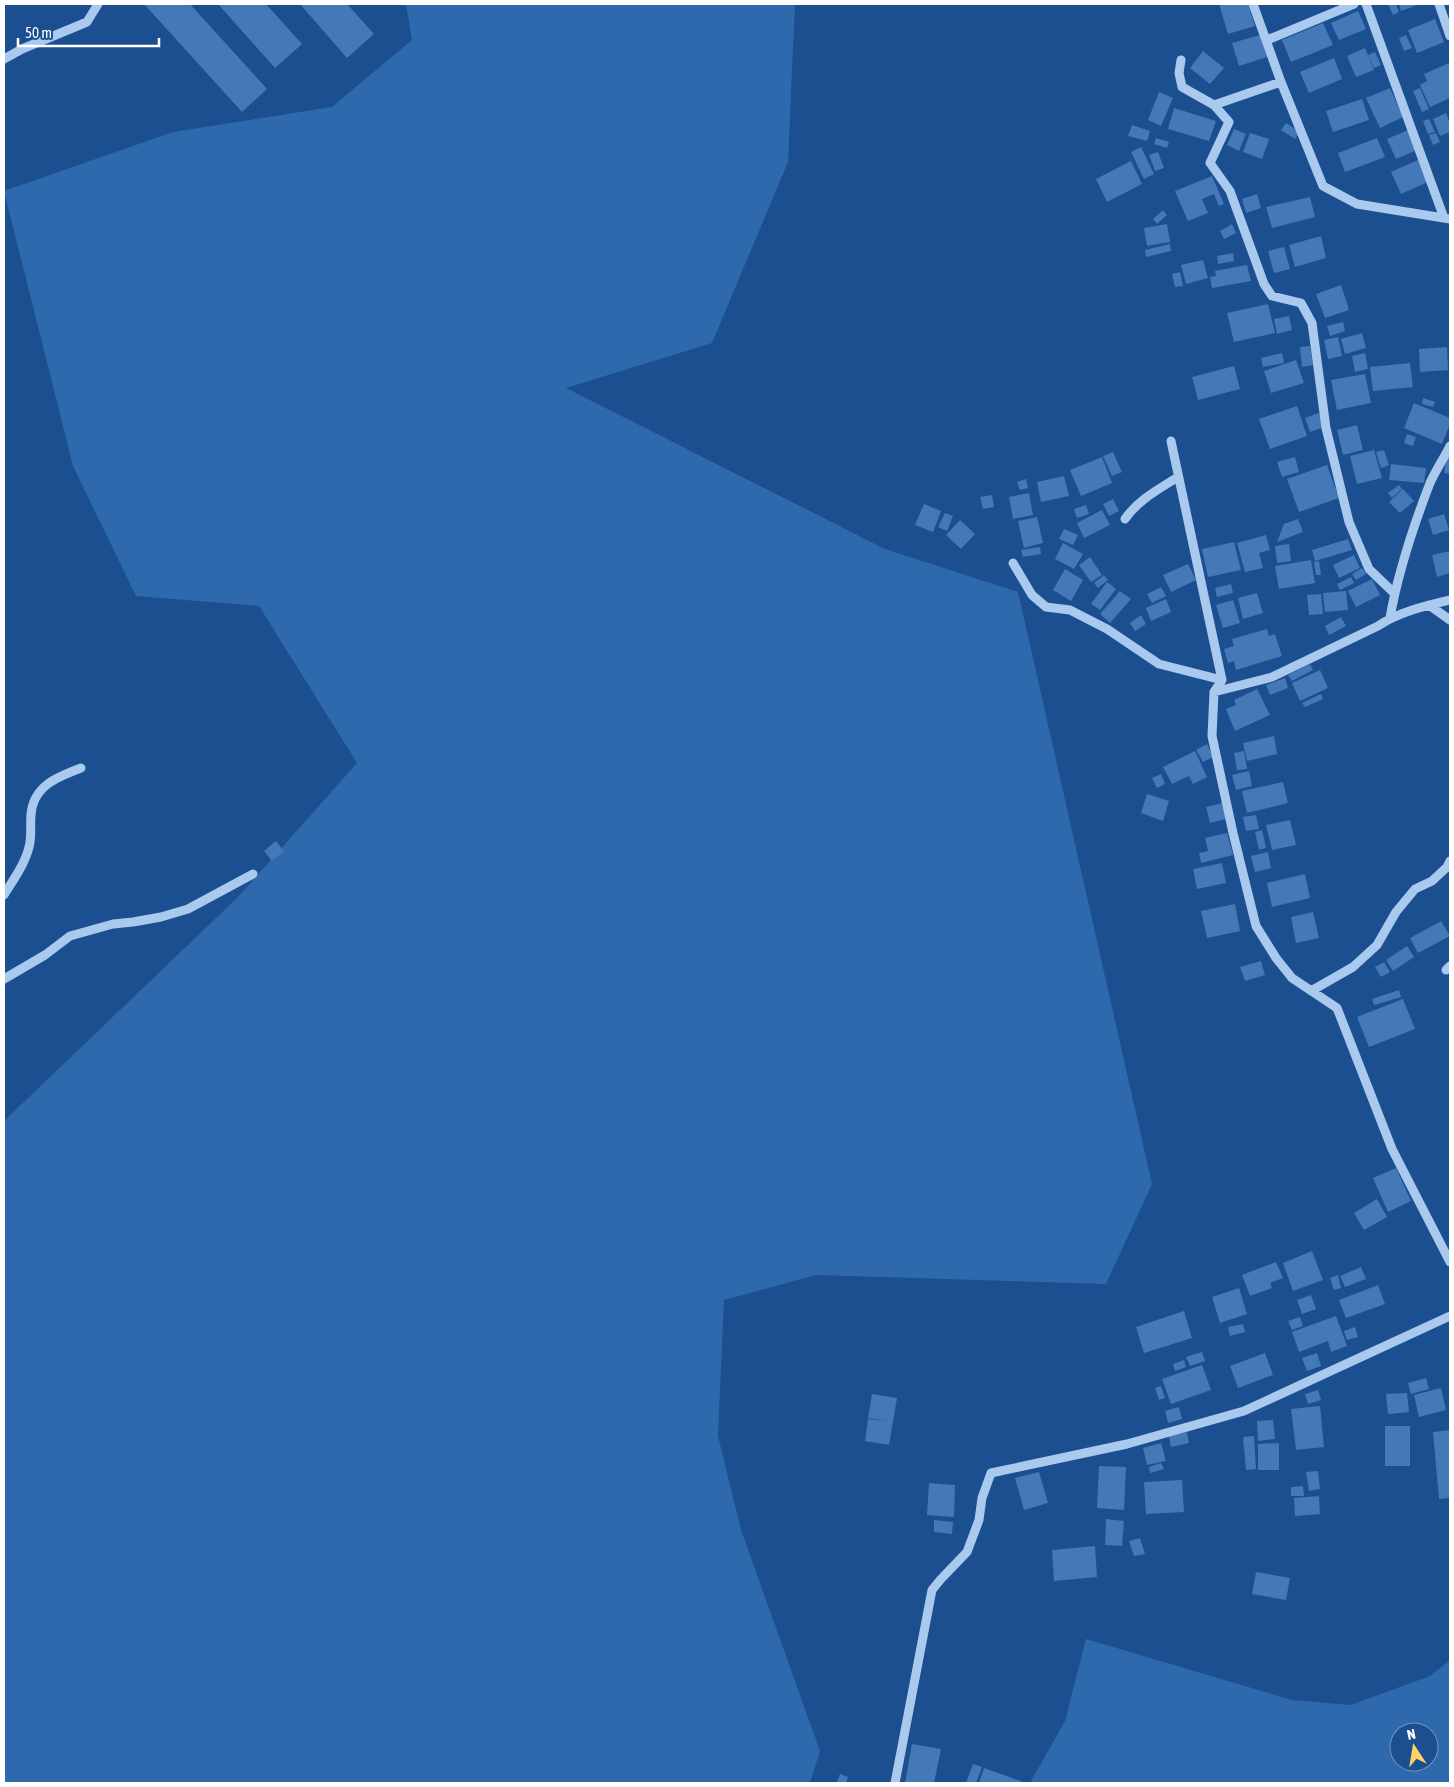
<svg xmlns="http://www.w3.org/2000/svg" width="1454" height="1787" viewBox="0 0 1454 1787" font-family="'Asap Condensed',sans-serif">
<rect width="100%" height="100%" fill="#1b4f8f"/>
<path fill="#2e69ad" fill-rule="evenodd" d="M 406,4 L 795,4 L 788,162 L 712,343 L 566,388 L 885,549 L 1018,592 L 1152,1184 L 1106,1284 L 816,1275 L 724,1300 L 718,1436 L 741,1530 L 820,1751 L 810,1783 L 4,1783 L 4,1121 L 238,897 L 357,763 L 259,606 L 136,596 L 73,466 L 4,191 L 173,132 L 332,107 L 412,40 Z
M 1086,1639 L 1292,1700 L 1351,1705 L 1430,1676 L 1450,1660 L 1450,1783 L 1030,1783 L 1065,1721 ZM 1399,1732 L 1429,1732 L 1429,1762 L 1399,1762 Z"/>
<path fill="#4478b7" d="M 144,4 L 190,4 L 267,89 L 242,112 Z
M 218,4 L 266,4 L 302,44 L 275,68 Z
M 300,4 L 347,4 L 374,34 L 347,58 Z
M 1219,4 L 1248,4 L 1255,26 L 1228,34 Z
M 1388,4 L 1396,4 L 1399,12 L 1393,15 Z
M 1399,4 L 1420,4 L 1401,11 Z
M 1358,11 L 1366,29 L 1339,40 L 1331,23 Z
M 1435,19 L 1444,42 L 1417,53 L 1408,30 Z
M 1323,23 L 1333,45 L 1291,62 L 1282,40 Z
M 1260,35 L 1267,57 L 1239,66 L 1232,43 Z
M 1406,35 L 1412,48 L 1404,51 L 1399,38 Z
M 1365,48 L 1374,70 L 1356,77 L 1347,56 Z
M 1203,51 L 1224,68 L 1210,84 L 1190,68 Z
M 1375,52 L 1381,65 L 1374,68 L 1368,55 Z
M 1334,58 L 1342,79 L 1309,93 L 1300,72 Z
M 1449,63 L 1450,98 L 1430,107 L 1420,85 L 1427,81 L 1424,74 Z
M 1390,88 L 1403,117 L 1380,128 L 1366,98 Z
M 1420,88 L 1429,109 L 1422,112 L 1413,91 Z
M 1159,92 L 1173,98 L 1161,126 L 1148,120 Z
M 1362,99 L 1369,120 L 1333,132 L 1326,111 Z
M 1174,108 L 1216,121 L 1209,141 L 1168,129 Z
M 1446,113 L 1450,123 L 1450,132 L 1440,136 L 1433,119 Z
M 1429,119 L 1435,132 L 1428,134 L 1423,121 Z
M 1286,123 L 1300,132 L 1295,139 L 1281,130 Z
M 1132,125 L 1150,131 L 1147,141 L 1128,136 Z
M 1234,129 L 1246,134 L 1239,151 L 1227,145 Z
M 1408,130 L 1417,150 L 1396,159 L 1387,139 Z
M 1250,133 L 1269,139 L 1262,159 L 1243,152 Z
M 1436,133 L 1440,142 L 1433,145 L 1429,135 Z
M 1156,138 L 1169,142 L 1167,148 L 1154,144 Z
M 1377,138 L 1385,157 L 1345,172 L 1338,153 Z
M 1141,147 L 1154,174 L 1144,179 L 1131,152 Z
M 1158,152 L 1164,168 L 1155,171 L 1149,155 Z
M 1418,160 L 1428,182 L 1401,194 L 1391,172 Z
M 1131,161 L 1142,184 L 1107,202 L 1096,179 Z
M 1212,176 L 1224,204 L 1219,206 L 1214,194 L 1202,199 L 1208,213 L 1188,221 L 1175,191 Z
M 1257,194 L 1261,208 L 1246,213 L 1242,199 Z
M 1310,197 L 1315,217 L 1272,228 L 1266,207 Z
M 1163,210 L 1167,215 L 1157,224 L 1153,219 Z
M 1167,224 L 1170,242 L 1147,246 L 1144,228 Z
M 1232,224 L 1236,233 L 1224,239 L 1220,231 Z
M 1321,236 L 1326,258 L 1295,267 L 1289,245 Z
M 1170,244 L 1171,251 L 1146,257 L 1145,250 Z
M 1284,247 L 1290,269 L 1274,273 L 1268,251 Z
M 1233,253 L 1234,261 L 1218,264 L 1217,256 Z
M 1203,260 L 1208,278 L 1186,284 L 1181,265 Z
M 1247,265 L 1251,281 L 1212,288 L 1210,277 L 1216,276 L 1215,271 Z
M 1180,272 L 1183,286 L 1175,287 L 1172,274 Z
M 1341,285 L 1349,310 L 1325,318 L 1316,294 Z
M 1268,304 L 1275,333 L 1234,342 L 1227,313 Z
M 1289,316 L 1292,330 L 1277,334 L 1274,319 Z
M 1343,322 L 1345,331 L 1330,336 L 1327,326 Z
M 1362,333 L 1366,348 L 1345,354 L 1341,339 Z
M 1338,337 L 1342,356 L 1328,359 L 1324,340 Z
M 1310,346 L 1313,365 L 1302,367 L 1300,347 Z
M 1447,347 L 1448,370 L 1420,372 L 1419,349 Z
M 1282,353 L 1284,363 L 1263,367 L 1261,358 Z
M 1365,353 L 1368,369 L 1355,372 L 1352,356 Z
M 1296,360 L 1304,383 L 1271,393 L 1264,371 Z
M 1410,363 L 1413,387 L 1373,391 L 1370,367 Z
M 1234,366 L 1240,389 L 1198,400 L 1192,377 Z
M 1365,374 L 1371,403 L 1337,410 L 1331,380 Z
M 1423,398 L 1435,402 L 1433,407 L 1422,404 Z
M 1414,403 L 1450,418 L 1450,424 L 1442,444 L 1404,428 Z
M 1297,406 L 1307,436 L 1270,449 L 1259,419 Z
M 1319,413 L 1324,427 L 1310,432 L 1305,418 Z
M 1357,425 L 1363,450 L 1343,455 L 1337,430 Z
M 1407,434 L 1416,437 L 1413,446 L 1404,443 Z
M 1374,450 L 1382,478 L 1357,484 L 1350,456 Z
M 1384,450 L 1389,465 L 1381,468 L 1376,452 Z
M 1113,452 L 1122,472 L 1112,476 L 1103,456 Z
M 1447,455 L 1450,456 L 1450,474 L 1444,473 Z
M 1102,457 L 1112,483 L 1081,496 L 1070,470 Z
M 1295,457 L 1299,472 L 1282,477 L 1277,462 Z
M 1391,464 L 1426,468 L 1424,483 L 1389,480 Z
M 1327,465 L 1339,498 L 1299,512 L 1287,479 Z
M 1064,476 L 1069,496 L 1041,502 L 1037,482 Z
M 1026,479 L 1028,488 L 1020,490 L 1017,482 Z
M 1399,485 L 1402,489 L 1392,498 L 1388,493 Z
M 1403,489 L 1414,501 L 1400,513 L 1389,502 Z
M 1029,493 L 1033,515 L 1013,519 L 1009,497 Z
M 992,495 L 994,507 L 983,509 L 980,497 Z
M 1113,499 L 1119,511 L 1109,516 L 1103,504 Z
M 924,504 L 941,511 L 933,532 L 915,525 Z
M 1086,505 L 1089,514 L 1077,518 L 1074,509 Z
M 1102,510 L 1110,525 L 1084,538 L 1077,523 Z
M 945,513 L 953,516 L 947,531 L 938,527 Z
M 1444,514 L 1449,530 L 1433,535 L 1428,519 Z
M 1037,517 L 1043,543 L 1024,548 L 1018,521 Z
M 1298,519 L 1303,532 L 1277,542 L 1284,524 Z
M 960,520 L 975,534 L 961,549 L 946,535 Z
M 1064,529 L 1078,535 L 1073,545 L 1059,539 Z
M 1266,535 L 1270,550 L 1259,553 L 1263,568 L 1245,572 L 1237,543 Z
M 1348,539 L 1352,550 L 1315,561 L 1312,550 Z
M 1234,542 L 1241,570 L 1208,577 L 1202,549 Z
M 1063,543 L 1083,554 L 1074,569 L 1055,559 Z
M 1289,544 L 1291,561 L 1277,563 L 1275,546 Z
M 1040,547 L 1041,554 L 1023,557 L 1021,550 Z
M 1450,551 L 1450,573 L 1437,577 L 1432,555 Z
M 1354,555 L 1360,568 L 1339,578 L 1333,565 Z
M 1090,557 L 1102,575 L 1091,582 L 1079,565 Z
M 1311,560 L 1315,583 L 1279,589 L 1275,566 Z
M 1319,561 L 1321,575 L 1316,575 L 1314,562 Z
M 1188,564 L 1196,580 L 1171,592 L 1163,575 Z
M 1362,568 L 1366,574 L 1356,580 L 1352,574 Z
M 1065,569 L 1083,580 L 1071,601 L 1053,590 Z
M 1104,575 L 1108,580 L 1098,588 L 1094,583 Z
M 1351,577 L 1354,583 L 1340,590 L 1337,584 Z
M 1372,579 L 1380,595 L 1356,607 L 1348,591 Z
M 1107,582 L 1116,589 L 1100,610 L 1091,604 Z
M 1231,584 L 1233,593 L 1217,597 L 1215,588 Z
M 1161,587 L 1166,596 L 1152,603 L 1147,594 Z
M 1120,591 L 1131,599 L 1110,623 L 1100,614 Z
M 1346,591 L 1348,610 L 1325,612 L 1323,593 Z
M 1257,593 L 1263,613 L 1243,619 L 1238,598 Z
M 1321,594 L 1323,614 L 1309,615 L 1307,595 Z
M 1166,599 L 1171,612 L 1151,621 L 1146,608 Z
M 1233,600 L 1240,623 L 1223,628 L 1216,605 Z
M 1141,615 L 1146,624 L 1135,631 L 1130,623 Z
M 1341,617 L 1346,626 L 1329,635 L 1325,626 Z
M 1267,629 L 1269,636 L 1275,634 L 1282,656 L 1236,670 L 1234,661 L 1228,663 L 1224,649 L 1234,646 L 1232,639 Z
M 1310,664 L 1313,670 L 1292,681 L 1288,675 Z
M 1320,670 L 1328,688 L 1300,701 L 1292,683 Z
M 1285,678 L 1288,688 L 1270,695 L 1266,685 Z
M 1257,689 L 1270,715 L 1235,731 L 1226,709 L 1236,705 L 1234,700 Z
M 1321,694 L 1323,699 L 1305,707 L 1302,703 Z
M 1274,736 L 1277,754 L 1247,761 L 1243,743 Z
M 1207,744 L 1213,757 L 1203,762 L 1196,750 Z
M 1195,751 L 1207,777 L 1193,784 L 1189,776 L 1172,784 L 1163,767 Z
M 1244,751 L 1247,769 L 1237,770 L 1234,753 Z
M 1249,771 L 1252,786 L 1236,790 L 1232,775 Z
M 1161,774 L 1165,784 L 1157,788 L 1152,778 Z
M 1283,782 L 1288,803 L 1247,813 L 1242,791 Z
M 1147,794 L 1169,801 L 1163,821 L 1141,813 Z
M 1222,803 L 1226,819 L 1210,823 L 1206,807 Z
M 1256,815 L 1259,829 L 1246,831 L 1243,817 Z
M 1290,820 L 1296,845 L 1272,850 L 1266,825 Z
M 1262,830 L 1266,848 L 1259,850 L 1255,832 Z
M 1227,833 L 1233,855 L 1201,863 L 1199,853 L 1208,851 L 1205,838 Z
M 276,841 L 284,851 L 272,861 L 264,851 Z
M 1268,852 L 1271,868 L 1255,872 L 1251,856 Z
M 1222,863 L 1226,883 L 1197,889 L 1193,869 Z
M 1305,874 L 1310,898 L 1272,907 L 1267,883 Z
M 1235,904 L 1240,931 L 1207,938 L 1201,911 Z
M 1313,912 L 1319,938 L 1296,943 L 1291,917 Z
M 1441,921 L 1450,936 L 1418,953 L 1410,938 Z
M 1407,946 L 1414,957 L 1393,971 L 1386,960 Z
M 1261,961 L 1265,975 L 1245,981 L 1240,967 Z
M 1384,962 L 1390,972 L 1381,977 L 1375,967 Z
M 1399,990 L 1401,997 L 1374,1005 L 1372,999 Z
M 1403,999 L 1415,1029 L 1369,1047 L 1357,1017 Z
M 1396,1168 L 1411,1201 L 1388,1212 L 1373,1178 Z
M 1377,1199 L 1387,1217 L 1364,1230 L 1354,1213 Z
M 1312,1251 L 1323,1280 L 1293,1291 L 1283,1263 Z
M 1276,1262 L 1283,1278 L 1270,1283 L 1272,1288 L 1250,1296 L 1242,1275 Z
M 1361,1267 L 1366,1279 L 1345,1287 L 1340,1276 Z
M 1338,1275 L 1341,1288 L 1334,1290 L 1330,1278 Z
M 1378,1285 L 1385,1304 L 1346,1318 L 1339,1300 Z
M 1239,1288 L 1247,1314 L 1220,1323 L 1212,1297 Z
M 1311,1295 L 1316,1309 L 1302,1314 L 1297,1300 Z
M 1184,1311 L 1192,1338 L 1144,1353 L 1136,1327 Z
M 1336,1316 L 1347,1346 L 1331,1352 L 1328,1341 L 1299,1352 L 1292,1332 Z
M 1300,1317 L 1303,1326 L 1292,1330 L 1288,1321 Z
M 1243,1324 L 1245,1332 L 1230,1336 L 1228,1327 Z
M 1355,1327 L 1358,1337 L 1347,1340 L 1344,1331 Z
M 1202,1352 L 1205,1361 L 1190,1366 L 1186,1357 Z
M 1265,1353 L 1273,1375 L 1238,1388 L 1230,1366 Z
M 1317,1353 L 1321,1366 L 1307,1371 L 1302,1358 Z
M 1184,1360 L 1186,1367 L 1175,1371 L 1173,1364 Z
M 1202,1365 L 1211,1390 L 1171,1404 L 1162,1379 Z
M 1426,1378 L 1429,1389 L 1411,1394 L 1408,1383 Z
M 1161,1386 L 1165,1398 L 1159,1400 L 1155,1388 Z
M 1441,1388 L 1446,1410 L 1419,1417 L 1414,1395 Z
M 1318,1390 L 1321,1400 L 1308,1404 L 1305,1394 Z
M 1407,1393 L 1409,1412 L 1388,1414 L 1386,1394 Z
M 872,1394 L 897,1398 L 889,1445 L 865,1441 L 868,1419 L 887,1421 L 868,1418 Z
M 1320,1406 L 1324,1447 L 1296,1450 L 1291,1409 Z
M 1179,1407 L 1182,1419 L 1168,1423 L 1165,1411 Z
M 1273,1420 L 1275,1439 L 1258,1441 L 1257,1421 Z
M 1385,1426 L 1410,1426 L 1410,1466 L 1385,1466 Z
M 1450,1430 L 1450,1498 L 1439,1499 L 1433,1432 Z
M 1187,1432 L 1189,1443 L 1171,1447 L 1169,1436 Z
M 1254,1436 L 1256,1469 L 1246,1470 L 1243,1437 Z
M 1161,1443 L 1166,1461 L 1147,1465 L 1143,1448 Z
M 1279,1443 L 1279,1470 L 1258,1470 L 1258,1444 Z
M 1161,1463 L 1164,1469 L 1150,1473 L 1149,1467 Z
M 1099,1466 L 1126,1467 L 1124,1510 L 1097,1508 Z
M 1318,1471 L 1320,1489 L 1309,1491 L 1306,1472 Z
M 1039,1472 L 1048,1503 L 1024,1510 L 1015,1478 Z
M 1182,1480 L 1184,1512 L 1146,1514 L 1144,1482 Z
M 929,1483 L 955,1485 L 954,1517 L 927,1515 Z
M 1303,1486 L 1304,1496 L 1291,1496 L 1291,1487 Z
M 1319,1496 L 1320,1514 L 1295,1516 L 1294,1498 Z
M 1106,1519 L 1124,1521 L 1122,1546 L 1105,1545 Z
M 934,1520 L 953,1522 L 952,1534 L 934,1532 Z
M 1140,1538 L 1145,1554 L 1134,1556 L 1129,1541 Z
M 1095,1546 L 1097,1577 L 1054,1581 L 1052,1550 Z
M 1256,1572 L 1290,1578 L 1286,1600 L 1252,1594 Z
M 912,1744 L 941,1749 L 934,1783 L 905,1783 Z
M 973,1764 L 982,1767 L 976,1783 L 966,1783 Z
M 984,1768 L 1021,1781 L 1021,1783 L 979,1783 Z
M 840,1774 L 848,1777 L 846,1783 L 837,1782 Z"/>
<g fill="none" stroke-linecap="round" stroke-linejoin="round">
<path stroke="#a9c9ee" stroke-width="9" d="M 1253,4 L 1281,82 L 1323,186 L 1357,204 L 1450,219
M 1366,4 L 1444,218
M 1439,4 L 1450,36
M 1267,40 L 1354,4
M 4,59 L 22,49 L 87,22 L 98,4
M 1181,60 L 1179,73 L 1182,87 L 1214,105
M 1281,82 L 1214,105 L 1229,122 L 1210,163 L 1230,191 L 1264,284 L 1272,296 L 1301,303 L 1312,323 L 1326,428 L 1349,522 L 1369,569 L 1394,593
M 1171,441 L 1222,680 L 1214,692 L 1212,736 L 1233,833 L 1256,926 L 1276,958 L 1292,978 L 1337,1008 L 1392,1149 L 1450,1262
M 1125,519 C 1138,500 1159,489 1178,477
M 1013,563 L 1032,595 L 1046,607 L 1070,610 L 1107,629 L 1159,664 L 1222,680
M 1429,605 L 1450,620
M 1390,618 C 1398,572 1413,527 1430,483 C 1436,470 1444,458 1450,446
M 1214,692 L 1272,677 L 1378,626 C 1399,612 1425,606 1450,600
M 4,895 C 13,880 25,864 29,847 C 32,837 30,825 31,815 C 33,786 57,777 81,768
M 1446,970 L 1450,966
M 4,979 L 45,955 L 70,936 L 113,924 L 133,922 L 161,917 L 188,909 L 253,874
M 1311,991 L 1353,967 L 1377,945 L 1396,912 L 1415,889 L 1432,881 L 1447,867 L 1450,861
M 895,1783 L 932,1590 L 941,1579 L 967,1552 L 979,1520 L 982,1498 L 991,1473 L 1127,1444 L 1244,1411 L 1450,1316"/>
</g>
<rect width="1454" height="1787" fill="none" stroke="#ffffff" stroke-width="10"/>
<g transform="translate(1414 1747) rotate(348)"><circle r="24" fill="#1b4f8f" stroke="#7695bc"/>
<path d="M0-4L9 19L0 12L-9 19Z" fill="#ffd166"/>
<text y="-8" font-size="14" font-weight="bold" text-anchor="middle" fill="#ffffff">N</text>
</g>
<path d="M18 38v8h141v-8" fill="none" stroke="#ffffff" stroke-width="2.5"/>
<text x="25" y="38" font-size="15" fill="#ffffff" stroke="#1b4f8f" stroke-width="4" paint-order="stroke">50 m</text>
</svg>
